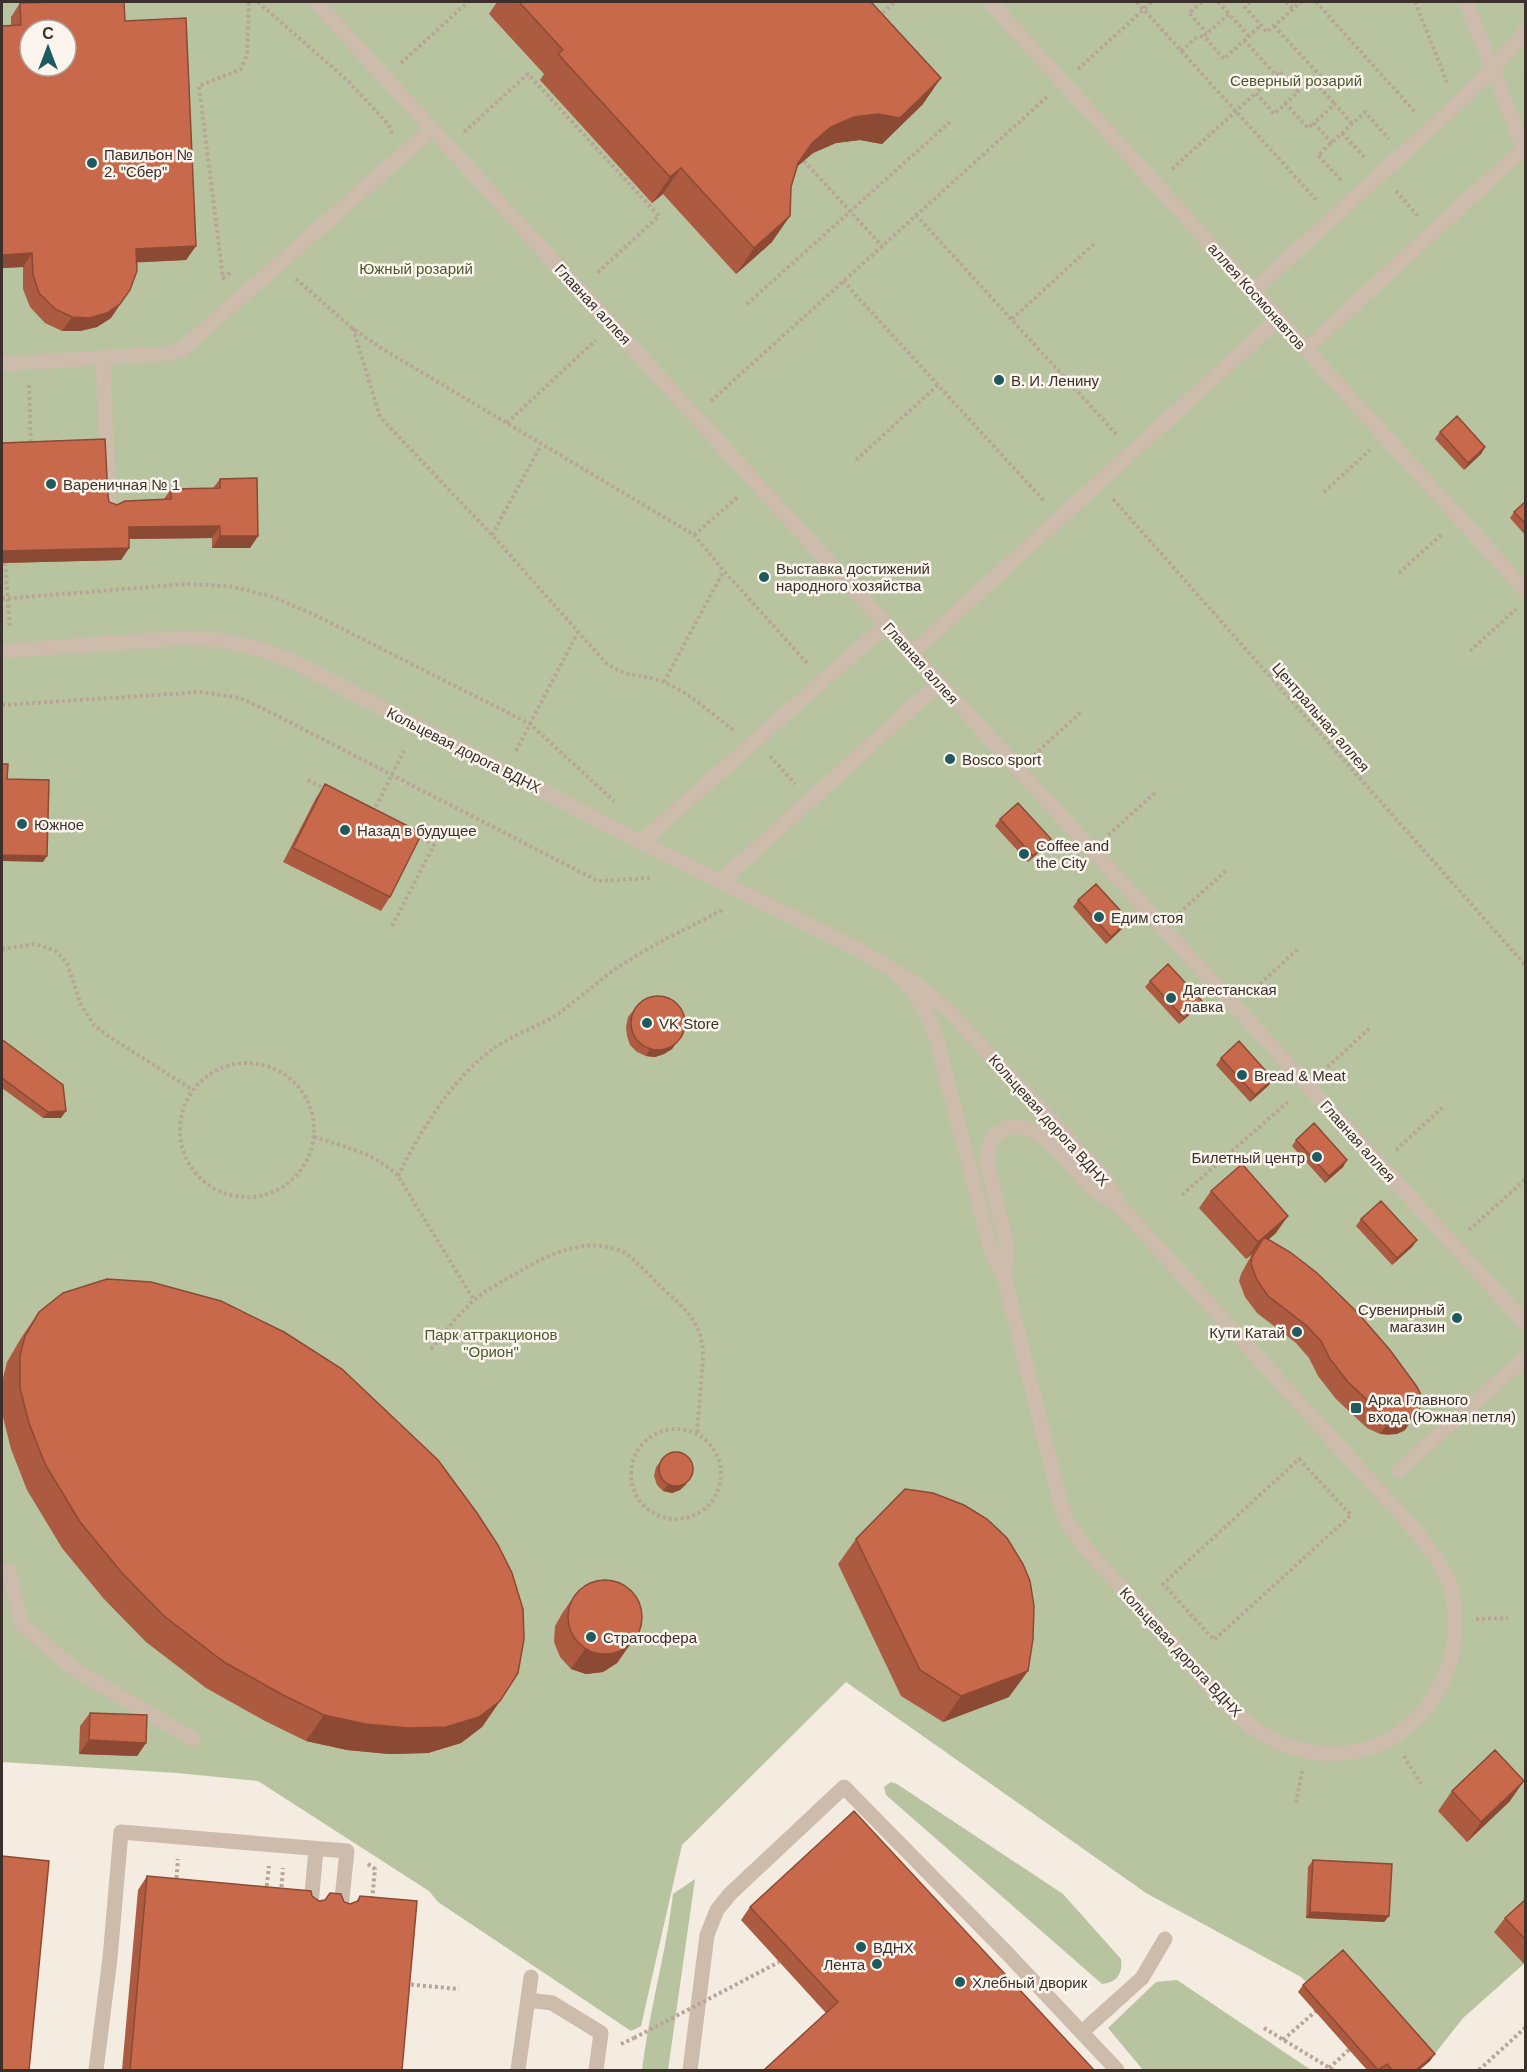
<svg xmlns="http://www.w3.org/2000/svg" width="1527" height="2072" viewBox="0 0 1527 2072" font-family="Helvetica,sans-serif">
<rect width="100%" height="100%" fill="#f4ebe1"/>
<path fill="#b8c4a0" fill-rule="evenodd" d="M 2,2 L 1525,2 L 1526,1962 L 1463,2018 L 1430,2060 L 1308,1984 L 1301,1977 L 1146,1893 L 846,1682 L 682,1845 L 641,2026 L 631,2031 L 438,1902 L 429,1891 L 258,1781 L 177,1773 L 2,1762 ZM 30,30 L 66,30 L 66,66 L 30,66 Z
M 891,1782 L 897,1784 L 1063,1894 L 1121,1959 C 1123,1973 1117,1983 1102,1984 L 886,1795 L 884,1787 Z
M 695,1879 L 668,2070 L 642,2070 C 649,2011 666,1954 673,1894 Z
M 1177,1980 L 1311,2070 L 1143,2070 L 1108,2028 L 1156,1982 Z"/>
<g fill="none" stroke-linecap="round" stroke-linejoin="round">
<path stroke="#b9a596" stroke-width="4" stroke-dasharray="3 3" stroke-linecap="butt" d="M 258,2 L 347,80 L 389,125 L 393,136
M 1137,2 L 1318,202
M 1202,2 L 1189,13 L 1207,33
M 1218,2 L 1229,14
M 1250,2 L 1245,7 L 1267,32 L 1301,2
M 1286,2 L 1293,9
M 1316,2 L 1416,113
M 1415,2 L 1447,82
M 878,17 L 895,2
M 1274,26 L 1326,82 L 1320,88 L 1335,104
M 1249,36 L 1229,14 L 1204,36 L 1224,59 L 1261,25
M 1244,40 L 1276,75
M 1181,51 L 1197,37 L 1204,36
M 401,63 L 468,2
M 1078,69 L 1152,2
M 1280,72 L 1298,92 L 1274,114 L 1256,93 Z
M 1524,75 L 1526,74
M 1285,103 L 1308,128 L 1314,123
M 464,132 L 528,74 L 659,216 L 596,274
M 1342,133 L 1366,159
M 1332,143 L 1314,123 L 1335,104 L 1352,124
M 804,161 L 882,246
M 1172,169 L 1256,93
M 1341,180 L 1318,155 L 1365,112 L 1389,139
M 1396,191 L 1419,217
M 916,215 L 1118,436
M 230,273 L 223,278 L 199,86 L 241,69 L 247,54 L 249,2
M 296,279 L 352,328 L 381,348 L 694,535 L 724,571 L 808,664
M 843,281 L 1045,502
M 747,304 L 952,120
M 1012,319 L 1096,242
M 353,328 L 380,417 L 492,535 L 605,662 C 626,679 643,673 666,683 C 691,694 712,714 734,731
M 29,385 L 31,447
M 711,401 L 1048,96
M 507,423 L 596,340
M 856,460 L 938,385
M 1324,492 L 1370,450
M 1113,499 L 1526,966
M 492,535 L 541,445
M 694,535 L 739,496
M 5,563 L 10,628
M 1399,573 L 1443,533
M 2,599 L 185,584 L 229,586 L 273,597 L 317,616 L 530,724 L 614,801
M 1470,651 L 1516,609
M 664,682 L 723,572
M 2,705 L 202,692 L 240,698 L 270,712 L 598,881 L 652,878
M 516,751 L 578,632
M 1034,755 L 1083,710
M 770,756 L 795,784
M 308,780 L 325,789
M 373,812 L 404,751
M 1108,835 L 1157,791
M 1179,913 L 1228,869
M 392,926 L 434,845 L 417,836
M 2,949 L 36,944 L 56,951 L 67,963 L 81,1005 L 94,1025 L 108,1036 L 193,1090
M 1251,992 L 1299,948
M180 1130a67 67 0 1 1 134 0a67 67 0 1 1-134 0Z
M 1323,1071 L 1371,1027
M 314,1137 C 345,1147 375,1153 398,1176 L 474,1300
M 1396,1150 L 1443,1107
M 398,1176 C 419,1133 453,1077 493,1049 C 513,1034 537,1028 558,1014 C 580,998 600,979 623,964 C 655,943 690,927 724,909
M 1182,1195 L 1290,1100
M 1469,1230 L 1526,1179
M 431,1349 C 444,1333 457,1316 473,1301 C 486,1290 501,1282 515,1274 C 547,1255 585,1235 623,1252 C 634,1258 650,1276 660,1286 C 684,1308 703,1321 703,1357 L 697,1434
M631 1474a45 45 0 1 1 90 0a45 45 0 1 1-90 0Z
M 1299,1459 L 1351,1515 L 1214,1640 L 1163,1584 Z
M 1476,1619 L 1508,1618
M 1404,1756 L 1421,1784
M 1296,1803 L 1302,1771
M 368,1864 L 375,1869 L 372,1901
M 176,1884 L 178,1859
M 266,1892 L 269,1866
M 281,1893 L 283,1868
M 405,1984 L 459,1989
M 1264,2028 L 1333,2070
M 1283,2040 L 1317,2010
M 621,2044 L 634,2038
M 1329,2068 L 1351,2048
M 1479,2070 L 1526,2027"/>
<path stroke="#cdbbac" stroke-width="15" d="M 316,2 L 1526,1324
M 990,2 L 1526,591
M 1253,291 L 1456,105 L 1492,69
M 1306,349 L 1523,149
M 103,358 L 109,507
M 2,364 L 163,354 L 181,350 L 432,129
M 912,653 L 1278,319
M 641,842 L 886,625
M 721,881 L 939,683
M 1399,1470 L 1526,1357
M 9,1571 L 22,1624 L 74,1669 L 193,1739
M 311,1905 L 316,1849
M 528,2000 L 552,2003 L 601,2033 L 596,2070
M 1082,2032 L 1142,1978 L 1165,1939
M 96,2070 L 110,1958 L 121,1832 L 347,1851 L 341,1908
M 518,2070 L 531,1977
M 690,2070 L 707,1935 L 717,1910 L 730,1894 L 844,1787 L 1007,1953 L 1117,2070"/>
<path stroke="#cdbbac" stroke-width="15" d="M 1466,2 L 1526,154
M 1492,69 L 1526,31
M 2,651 L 186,638 L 221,640 L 256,648 L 294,662 L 641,842 L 856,948 L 916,984 L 946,1008 L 1105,1178 L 1119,1205 L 1416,1531 C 1431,1550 1449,1572 1453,1597 C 1470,1698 1383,1783 1283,1744 C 1238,1727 1207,1682 1176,1648 C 1145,1614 1115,1581 1085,1547 L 1067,1521 L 1061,1505 L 1005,1279 L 991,1251 L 937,1040 L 928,1016 L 915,994 L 898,973
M 1005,1276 L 1007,1248 L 987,1161 C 988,1148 990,1136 1003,1130 C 1037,1113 1070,1167 1091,1187 C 1099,1194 1110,1199 1119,1205"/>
<path stroke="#b9a596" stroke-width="4" stroke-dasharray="3 3" stroke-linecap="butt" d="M 634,2038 L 779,1962"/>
</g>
<path fill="#ac5a40" d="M 497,2 L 871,2 L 923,104 L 882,144 L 860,140 L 836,143 L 813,153 L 798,166 L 772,242 L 736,274 L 663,194 L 652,203 L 540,80 L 544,74 L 489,14 Z
M 20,3 L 125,21 L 196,246 L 186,260 L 136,262 L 111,318 L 97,327 L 80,331 L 62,331 L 45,323 L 30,307 L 23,289 L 23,267 L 2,268 L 2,26 L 11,26 L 11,17 Z
M 1440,432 L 1485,447 L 1481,454 L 1464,470 L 1435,439 Z
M 105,439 L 108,496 L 109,502 L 117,505 L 125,501 L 164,499 L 171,489 L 213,488 L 220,479 L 257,478 L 258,536 L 250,548 L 212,548 L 212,538 L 129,539 L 129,548 L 121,560 L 2,563 L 2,443 Z
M 1526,501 L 1526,536 L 1510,518 L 1514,512 Z
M 325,784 L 390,897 L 381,911 L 283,862 L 316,798 Z
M 1000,819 L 1046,846 L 1028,862 L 995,826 Z
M 1078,900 L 1124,927 L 1106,944 L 1073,907 Z
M 1150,981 L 1202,1001 L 1197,1008 L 1179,1024 L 1145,987 Z
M 639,1003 L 682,1034 L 672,1049 L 664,1054 L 655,1057 L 646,1056 L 637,1052 L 630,1045 L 627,1036 L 626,1027 L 628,1017 Z
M 2,1041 L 61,1118 L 43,1118 L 2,1088 Z
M 1221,1058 L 1273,1079 L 1268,1086 L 1250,1102 L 1216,1065 Z
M 1296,1140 L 1347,1160 L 1343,1167 L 1325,1183 L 1292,1146 Z
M 1211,1191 L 1276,1233 L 1269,1239 L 1405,1430 L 1397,1434 L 1388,1435 L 1380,1434 L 1367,1428 L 1336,1399 L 1318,1376 L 1309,1358 L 1296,1343 L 1257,1313 L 1245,1297 L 1239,1281 L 1241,1274 L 1252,1254 L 1246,1259 L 1199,1208 Z
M 1361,1219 L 1417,1240 L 1412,1247 L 1392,1265 L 1356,1226 Z
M 39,1312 L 500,1701 L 482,1727 L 461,1743 L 428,1753 L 389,1754 L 347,1750 L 306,1741 L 265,1721 L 206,1688 L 146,1642 L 104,1599 L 62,1548 L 27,1490 L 11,1449 L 2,1413 L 2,1382 L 7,1362 L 21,1338 Z
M 661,1461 L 687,1484 L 680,1490 L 672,1493 L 663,1491 L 657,1485 L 654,1476 L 656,1467 Z
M 856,1539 L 1009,1697 L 943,1722 L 901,1696 L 838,1564 Z
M 577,1592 L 631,1643 L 617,1663 L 603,1672 L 586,1674 L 571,1669 L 560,1657 L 554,1642 L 555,1626 L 563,1612 Z
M 90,1713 L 146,1743 L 137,1756 L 79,1754 L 80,1726 Z
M 1452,1791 L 1510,1801 L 1467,1842 L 1438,1811 Z
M 1313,1860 L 1389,1916 L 1384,1922 L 1306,1918 L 1308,1867 Z
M 147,1876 L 312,1896 L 319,1901 L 344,1902 L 350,1904 L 356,1902 L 360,1896 L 402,2070 L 122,2070 L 138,1890 Z
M 1526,1899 L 1526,1962 L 1524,1964 L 1494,1932 L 1505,1918 Z
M 750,1907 L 1094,2070 L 826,2013 L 741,1920 Z
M 1303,1985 L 1430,2061 L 1419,2070 L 1367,2070 L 1298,1992 Z"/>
<path fill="#8c4a34" d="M 941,78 L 923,104 L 882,144 L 860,140 L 836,143 L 813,153 L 794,169 L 812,143 L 831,127 Z
M 681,168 L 663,194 L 652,203 L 670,177 Z
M 790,216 L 772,242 L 736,274 L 754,248 Z
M 196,246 L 186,260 L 126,263 L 136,249 Z
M 32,253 L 23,267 L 2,268 L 2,255 Z
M 130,290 L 111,318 L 97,327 L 80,331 L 62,331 L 72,317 Z
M 1485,447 L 1481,454 L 1464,470 L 1468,463 Z
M 220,526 L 212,538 L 120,539 L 129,527 Z
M 220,536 L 258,536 L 250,548 L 212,548 Z
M 129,548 L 121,560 L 2,563 L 2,551 Z
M 1051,839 L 1046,846 L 1028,862 L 1033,856 Z
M 2,855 L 47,856 L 43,862 L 2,861 Z
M 1129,920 L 1124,927 L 1106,944 L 1111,937 Z
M 1202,1001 L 1197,1008 L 1179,1024 L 1184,1018 Z
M 677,1042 L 672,1049 L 664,1054 L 655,1057 L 646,1056 L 650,1049 Z
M 1273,1079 L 1268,1086 L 1250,1102 L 1255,1095 Z
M 66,1111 L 61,1118 L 43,1118 L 48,1112 Z
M 1347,1160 L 1343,1167 L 1325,1183 L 1329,1176 Z
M 1288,1216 L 1276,1233 L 1256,1250 L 1264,1237 Z
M 1264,1237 L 1252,1254 L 1246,1259 L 1258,1242 Z
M 1417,1240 L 1412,1247 L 1392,1265 L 1397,1258 Z
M 1417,1413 L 1405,1430 L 1397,1434 L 1380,1434 L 1392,1417 Z
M 691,1477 L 680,1490 L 672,1493 L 663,1491 L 668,1484 Z
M 631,1643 L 617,1663 L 603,1672 L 586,1674 L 571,1669 L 585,1649 Z
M 1028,1671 L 1009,1697 L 943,1722 L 961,1696 Z
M 500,1701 L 482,1727 L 461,1743 L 428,1753 L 389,1754 L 347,1750 L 306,1741 L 324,1715 Z
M 89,1740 L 146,1743 L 137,1756 L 79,1754 Z
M 1524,1781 L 1510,1801 L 1467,1842 L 1481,1822 Z
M 1310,1912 L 1389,1916 L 1384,1922 L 1306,1918 Z
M 1435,2054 L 1430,2061 L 1419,2070 L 1416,2070 Z"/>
<path fill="#c8694b" stroke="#8c4a34" stroke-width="1.5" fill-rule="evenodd" d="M 61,2 L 124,2 L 125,21 L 186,18 L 196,246 L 136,249 L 137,271 L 130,290 L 120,304 L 107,313 L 89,318 L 72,317 L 55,309 L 39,293 L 33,275 L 32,253 L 2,255 L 2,26 L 21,25 L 20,3 ZM 30,30 L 66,30 L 66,66 L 30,66 Z
M 519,2 L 871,2 L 941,78 L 900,118 L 878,114 L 854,117 L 831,127 L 812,143 L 798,163 L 791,187 L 790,216 L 754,248 L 681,168 L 670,177 L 558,54 L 563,50 Z
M 1457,416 L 1485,447 L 1468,463 L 1440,432 Z
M 105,439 L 108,496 L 109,502 L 117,505 L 125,501 L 171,499 L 171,489 L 220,488 L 220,479 L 257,478 L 258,536 L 220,536 L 220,526 L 129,527 L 129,548 L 2,551 L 2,443 Z
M 1526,501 L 1526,524 L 1514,512 Z
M 2,764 L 8,764 L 7,779 L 49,780 L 47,856 L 2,855 Z
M 325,784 L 422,833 L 390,897 L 293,848 Z
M 1018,803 L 1051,839 L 1033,856 L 1000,819 Z
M 1096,884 L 1129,920 L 1111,937 L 1078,900 Z
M 1168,964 L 1202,1001 L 1184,1018 L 1150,981 Z
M631 1023a27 27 0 1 1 54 0a27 27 0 1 1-54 0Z
M 2,1041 L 4,1041 L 63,1085 L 66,1111 L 48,1112 L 2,1078 Z
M 1239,1041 L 1273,1079 L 1255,1095 L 1221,1058 Z
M 1314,1123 L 1347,1160 L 1329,1176 L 1296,1140 Z
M 1242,1164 L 1288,1216 L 1264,1237 L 1290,1252 L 1317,1273 L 1357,1312 L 1390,1350 L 1417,1387 L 1422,1397 L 1421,1406 L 1417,1413 L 1409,1417 L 1399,1418 L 1392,1417 L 1379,1411 L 1348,1382 L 1330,1359 L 1321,1341 L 1307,1326 L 1268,1296 L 1257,1280 L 1251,1264 L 1252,1257 L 1264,1237 L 1258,1242 L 1211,1191 Z
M 1381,1201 L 1417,1240 L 1397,1258 L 1361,1219 Z
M 107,1279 L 151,1282 L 221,1301 L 284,1332 L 342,1369 L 438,1460 L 477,1513 L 498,1545 L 512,1573 L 523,1609 L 524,1639 L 518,1673 L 500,1701 L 479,1717 L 446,1727 L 408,1728 L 365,1724 L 324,1715 L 283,1695 L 224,1662 L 164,1616 L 122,1573 L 80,1522 L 45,1464 L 29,1423 L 20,1388 L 20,1356 L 25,1336 L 39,1312 L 63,1293 Z
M659 1469a17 17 0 1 1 34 0a17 17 0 1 1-34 0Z
M 905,1489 L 933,1493 L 964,1505 L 987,1519 L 1007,1538 L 1023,1564 L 1030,1581 L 1034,1606 L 1033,1639 L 1028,1671 L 961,1696 L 920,1670 L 856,1539 Z
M568 1617a37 37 0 1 1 74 0a37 37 0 1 1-74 0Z
M 90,1713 L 147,1715 L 146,1743 L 89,1740 Z
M 1495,1750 L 1524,1781 L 1481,1822 L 1452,1791 Z
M 854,1811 L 1094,2070 L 764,2070 L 838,2002 L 750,1907 Z
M 2,1856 L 49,1861 L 29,2070 L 2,2070 Z
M 1313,1860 L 1392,1864 L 1389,1916 L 1310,1912 Z
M 147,1876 L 311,1891 L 312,1896 L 319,1901 L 325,1900 L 330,1893 L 341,1894 L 344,1902 L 350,1904 L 358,1901 L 360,1896 L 417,1901 L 402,2070 L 130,2070 Z
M 1526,1899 L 1526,1940 L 1505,1918 Z
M 1343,1950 L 1435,2054 L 1416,2070 L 1392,2070 L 1387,2064 L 1378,2070 L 1303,1985 Z"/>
<g fill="#1f5a5e" stroke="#fbf5ee" stroke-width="2">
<circle cx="92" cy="163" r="6"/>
<circle cx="999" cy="380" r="6"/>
<circle cx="51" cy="484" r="6"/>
<circle cx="764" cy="577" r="6"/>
<circle cx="950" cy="759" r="6"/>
<circle cx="22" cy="824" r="6"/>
<circle cx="345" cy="830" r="6"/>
<circle cx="1024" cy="854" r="6"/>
<circle cx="1099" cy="917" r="6"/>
<circle cx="1171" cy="998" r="6"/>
<circle cx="647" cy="1023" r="6"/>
<circle cx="1242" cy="1075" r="6"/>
<circle cx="1317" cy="1157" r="6"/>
<circle cx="1457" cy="1318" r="6"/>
<circle cx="1297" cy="1332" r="6"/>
<rect x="1350" y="1402" width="12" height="12" rx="3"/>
<circle cx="591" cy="1637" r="6"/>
<circle cx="861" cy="1947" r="6"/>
<circle cx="877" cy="1964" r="6"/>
<circle cx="960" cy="1982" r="6"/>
</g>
<g text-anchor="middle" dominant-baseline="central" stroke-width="5" stroke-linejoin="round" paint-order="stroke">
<g font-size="15" fill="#4a5a2e" stroke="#fbf5ee">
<text x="1296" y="80">Северный розарий</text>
<text x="416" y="268">Южный розарий</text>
<text x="491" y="1334">Парк аттракционов<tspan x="491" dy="17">"Орион"</tspan></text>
</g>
<g font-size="15" fill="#3b302b" stroke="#fbf5ee" text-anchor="start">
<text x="104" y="154">Павильон №<tspan x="104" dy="17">2. "Сбер"</tspan></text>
<text x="1011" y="380">В. И. Ленину</text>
<text x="63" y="484">Вареничная № 1</text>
<text x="776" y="568">Выставка достижений<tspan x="776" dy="17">народного хозяйства</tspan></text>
<text x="962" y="759">Bosco sport</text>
<text x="34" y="824">Южное</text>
<text x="357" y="830">Назад в будущее</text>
<text x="1036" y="845">Coffee and<tspan x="1036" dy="17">the City</tspan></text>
<text x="1111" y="917">Едим стоя</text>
<text x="1183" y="989">Дагестанская<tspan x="1183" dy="17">лавка</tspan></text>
<text x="659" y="1023">VK Store</text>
<text x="1254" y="1075">Bread &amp; Meat</text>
<text x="1305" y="1157" text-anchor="end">Билетный центр</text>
<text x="1445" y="1309" text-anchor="end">Сувенирный<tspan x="1445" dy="17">магазин</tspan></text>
<text x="1285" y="1332" text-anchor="end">Кути Катай</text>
<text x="1368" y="1399">Арка Главного<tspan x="1368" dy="17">входа (Южная петля)</tspan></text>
<text x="603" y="1637">Стратосфера</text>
<text x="873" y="1947">ВДНХ</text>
<text x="865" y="1964" text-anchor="end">Лента</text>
<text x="972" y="1982">Хлебный дворик</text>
</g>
<g font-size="15" fill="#3b302b" stroke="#fbf5ee">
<text transform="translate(1257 296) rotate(48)">аллея Космонавтов</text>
<text transform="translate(593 304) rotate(47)">Главная аллея</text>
<text transform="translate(921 663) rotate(48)">Главная аллея</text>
<text transform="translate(1321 717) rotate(49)">Центральная аллея</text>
<text transform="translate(464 750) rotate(27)">Кольцевая дорога ВДНХ</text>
<text transform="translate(1049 1120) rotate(48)">Кольцевая дорога ВДНХ</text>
<text transform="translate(1358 1141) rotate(48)">Главная аллея</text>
<text transform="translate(1181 1652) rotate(47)">Кольцевая дорога ВДНХ</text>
</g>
</g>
<rect width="1527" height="2072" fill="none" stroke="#3b302b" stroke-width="6"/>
<g transform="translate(48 48)"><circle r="28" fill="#fbf5ee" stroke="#aea6a0" stroke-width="1.5"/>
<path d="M0-4.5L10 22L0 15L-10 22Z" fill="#1f5a5e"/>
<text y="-9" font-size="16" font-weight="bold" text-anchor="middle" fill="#3b302b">С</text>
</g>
</svg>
